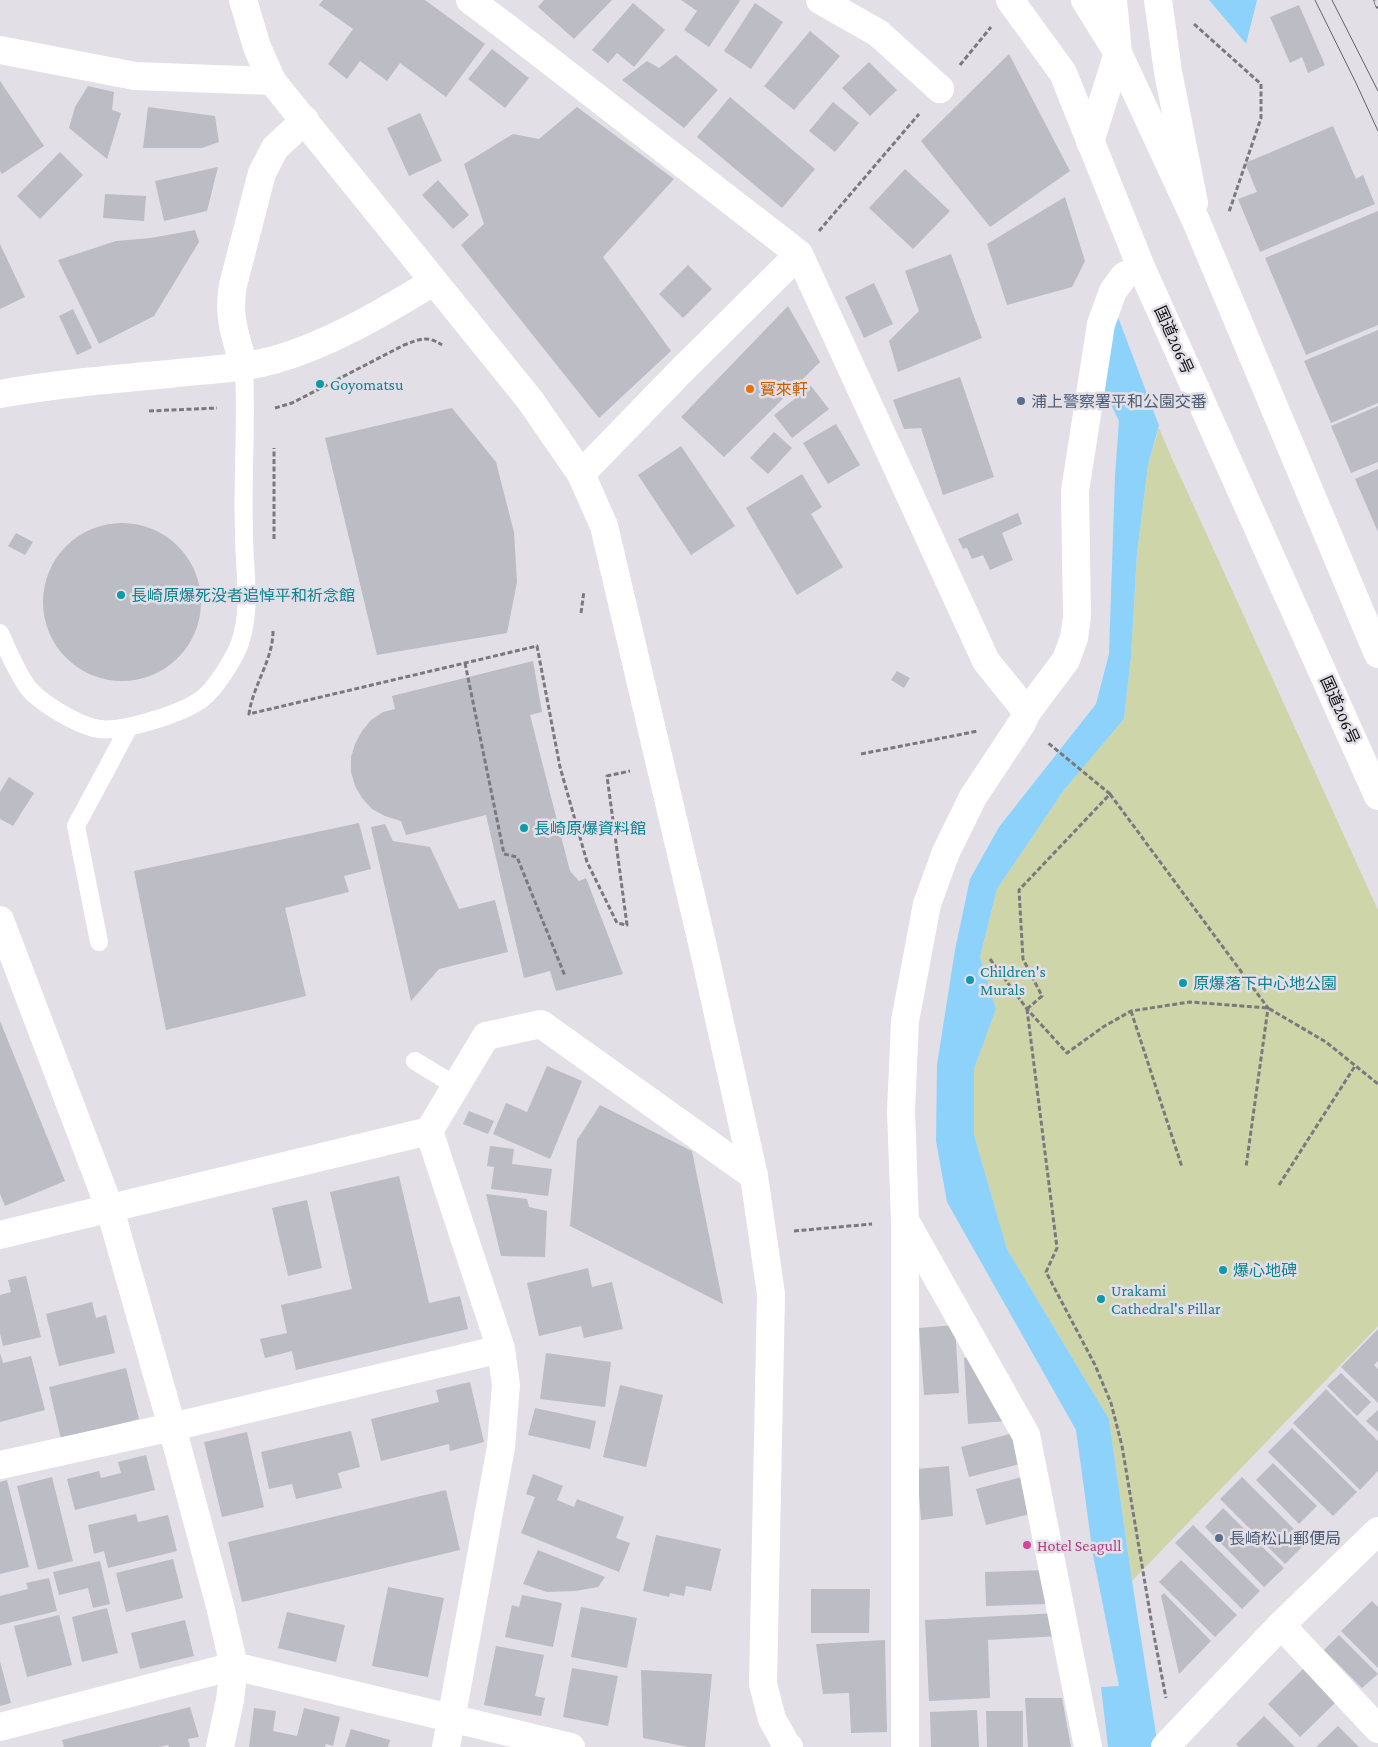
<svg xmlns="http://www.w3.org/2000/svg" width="1378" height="1747" viewBox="0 0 1378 1747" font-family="'Crimson Pro','Noto Sans JP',serif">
<rect width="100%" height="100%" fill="#e2dfe7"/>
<path fill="#ced5a8" d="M 1159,428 L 1170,454 L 1378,910 L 1378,1326 L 1132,1581 L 1109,1419 L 1007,1249 L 974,1135 L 974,1069 L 996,1009 L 980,957 L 997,889 L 1064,790 L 1124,719 L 1131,657 L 1137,553 L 1148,465 Z"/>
<path fill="#8dd2fb" d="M 1189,0 L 1257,0 L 1245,48 L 1233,160 L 1148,465 L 1137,553 L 1131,657 L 1124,719 L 1064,790 L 997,889 L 980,957 L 996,1009 L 974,1069 L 974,1135 L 1007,1249 L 1109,1419 L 1132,1581 L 1158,1747 L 1108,1747 L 1101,1687 L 1119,1686 L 1093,1555 L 1076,1430 L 947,1202 L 936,1141 L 937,1065 L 955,950 L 970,879 L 999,827 L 1096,704 L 1109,654 L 1115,476 L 1119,421 L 1101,384 Z"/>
<path fill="#e2dfe7" d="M 1187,0 L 1209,0 L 1248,46 L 1235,160 L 1161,431 L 1115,309 Z"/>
<path fill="#bcbcc4" d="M 323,0 L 425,0 L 485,44 L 446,97 L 400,63 L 387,81 L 360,61 L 347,79 L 328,64 L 353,29 L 319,5 Z
M 544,0 L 612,0 L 574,39 L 538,7 Z
M 681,0 L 739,0 L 740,1 L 709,47 L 684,30 L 697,11 Z
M 633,3 L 665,30 L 634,67 L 617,53 L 608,63 L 592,50 Z
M 755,3 L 783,22 L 751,69 L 724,51 Z
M 1299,5 L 1325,65 L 1308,73 L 1302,57 L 1290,63 L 1270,17 Z
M 810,31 L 840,56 L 794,110 L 764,86 Z
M 492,49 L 529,78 L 505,108 L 468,79 Z
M 1009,54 L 1070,171 L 990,227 L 921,141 Z
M 676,55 L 718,90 L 684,128 L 622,80 L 647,61 L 659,68 Z
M 869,62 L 897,90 L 870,116 L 842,88 Z
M 0,81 L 44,146 L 2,174 L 0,171 Z
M 88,86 L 114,92 L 112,110 L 121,113 L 107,159 L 69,128 L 75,107 Z
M 730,97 L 815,169 L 782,208 L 697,137 Z
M 833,102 L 859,123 L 835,152 L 809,131 Z
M 148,107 L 215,116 L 219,142 L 202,148 L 143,148 Z
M 577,107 L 674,179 L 603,257 L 671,351 L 599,418 L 461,245 L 484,224 L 464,164 L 513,134 L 539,139 Z
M 420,113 L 442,161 L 409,176 L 387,128 Z
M 1333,126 L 1356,179 L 1363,175 L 1375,204 L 1260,252 L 1238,199 L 1257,192 L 1245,163 Z
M 60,152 L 83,175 L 40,219 L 17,196 Z
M 218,167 L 207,211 L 164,221 L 155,181 Z
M 905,169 L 950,211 L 913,249 L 869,208 Z
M 438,180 L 469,215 L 453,229 L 422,195 Z
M 105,194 L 146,196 L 144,221 L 103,218 Z
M 1065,197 L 1085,261 L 1072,287 L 1007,305 L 987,244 Z
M 1378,211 L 1378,325 L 1306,355 L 1265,258 Z
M 195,230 L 199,242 L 154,316 L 99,344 L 58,260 L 116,241 L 151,238 Z
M 0,244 L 25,297 L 0,309 Z
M 951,254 L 982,338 L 898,372 L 889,341 L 919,311 L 905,271 Z
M 688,265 L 712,289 L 683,318 L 659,294 Z
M 874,283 L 893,324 L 864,338 L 845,297 Z
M 788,306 L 820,362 L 724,457 L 681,417 Z
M 73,309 L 92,348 L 77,355 L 59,316 Z
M 1378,330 L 1378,403 L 1331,423 L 1304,361 Z
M 960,377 L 994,477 L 943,495 L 921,428 L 904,429 L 893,400 Z
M 811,386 L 829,409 L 792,438 L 774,415 Z
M 1378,406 L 1378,462 L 1351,473 L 1331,426 Z
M 452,408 L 496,462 L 514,532 L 517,582 L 507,633 L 377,655 L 325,438 Z
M 836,424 L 860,465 L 828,484 L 803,443 Z
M 774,432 L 792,448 L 768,474 L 750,458 Z
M 681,446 L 735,526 L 691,555 L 638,475 Z
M 1378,469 L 1378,532 L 1355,479 Z
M 802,474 L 822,507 L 811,514 L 843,567 L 797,595 L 746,508 Z
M 1018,513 L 1022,524 L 1002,533 L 1013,560 L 990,570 L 983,555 L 972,559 L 967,548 L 963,549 L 958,539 Z
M43 602a79 79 0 1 1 158 0a79 79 0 1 1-158 0Z
M 16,533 L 33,542 L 25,555 L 8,546 Z
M 533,661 L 542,712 L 530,715 L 570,871 L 579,881 L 586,878 L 623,974 L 556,991 L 550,971 L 524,978 L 486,815 L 406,835 L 401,821 L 385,816 L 372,809 L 362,798 L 355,786 L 351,772 L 351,757 L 355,744 L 362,731 L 371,720 L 383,712 L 395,709 L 392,696 Z
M 897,671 L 910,678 L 904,688 L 891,680 Z
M 9,777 L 34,793 L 13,826 L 0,819 L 0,792 Z
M 359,823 L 371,869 L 344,876 L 349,892 L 285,908 L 306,996 L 166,1030 L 134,871 Z
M 385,824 L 393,841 L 430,847 L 459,909 L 495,900 L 508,952 L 439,969 L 411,1001 L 371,827 Z
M 0,1021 L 65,1181 L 5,1206 L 0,1194 Z
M 547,1066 L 582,1081 L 550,1159 L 493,1134 L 506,1103 L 527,1112 Z
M 600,1105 L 692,1151 L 723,1304 L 570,1226 L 577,1140 Z
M 469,1111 L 494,1121 L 488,1134 L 463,1124 Z
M 490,1146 L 514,1149 L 512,1164 L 552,1169 L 548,1196 L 491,1189 L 494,1167 L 487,1166 Z
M 399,1176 L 429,1303 L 460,1296 L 468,1329 L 296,1370 L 292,1351 L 265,1358 L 260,1339 L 287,1333 L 281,1305 L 352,1289 L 330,1192 Z
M 486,1194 L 527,1199 L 529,1207 L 547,1211 L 545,1257 L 501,1256 Z
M 307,1200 L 322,1268 L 288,1276 L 272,1208 Z
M 1228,1265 L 1228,1275 L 1217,1274 L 1218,1266 Z
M 588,1268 L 592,1287 L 612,1282 L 623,1329 L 584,1338 L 581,1326 L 539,1336 L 527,1283 Z
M 26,1276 L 41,1337 L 3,1346 L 0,1333 L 0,1295 L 11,1292 L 8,1280 Z
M 92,1302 L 96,1318 L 106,1315 L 115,1353 L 59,1366 L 46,1314 Z
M 955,1325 L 959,1393 L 924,1395 L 919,1328 Z
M 1378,1329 L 1378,1361 L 1374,1365 L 1378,1369 L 1378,1403 L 1341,1367 Z
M 0,1353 L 3,1363 L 31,1356 L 45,1410 L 0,1422 Z
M 546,1353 L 611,1362 L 605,1407 L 540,1399 Z
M 977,1356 L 1007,1421 L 968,1424 L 964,1358 Z
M 126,1368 L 139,1419 L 61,1439 L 49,1387 Z
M 1341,1373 L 1371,1402 L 1357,1416 L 1327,1386 Z
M 470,1382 L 484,1442 L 450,1451 L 449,1444 L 381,1461 L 371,1419 L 439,1402 L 436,1390 Z
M 620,1385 L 663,1395 L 646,1467 L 603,1457 Z
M 1326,1389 L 1378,1441 L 1378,1471 L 1360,1490 L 1293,1423 Z
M 535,1408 L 596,1421 L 590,1449 L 528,1435 Z
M 1378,1410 L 1378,1432 L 1366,1421 Z
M 1292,1428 L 1357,1492 L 1333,1516 L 1268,1452 Z
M 351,1431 L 360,1467 L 338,1473 L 342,1488 L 296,1499 L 292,1484 L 269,1489 L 261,1452 Z
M 247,1432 L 264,1507 L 222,1517 L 204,1442 Z
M 1017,1432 L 1024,1463 L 969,1477 L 961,1447 Z
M 146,1455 L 155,1490 L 75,1510 L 67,1479 L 99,1471 L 101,1478 L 121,1473 L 118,1462 Z
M 1273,1463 L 1317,1506 L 1299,1524 L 1256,1480 Z
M 949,1466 L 953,1516 L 921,1520 L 917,1469 Z
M 533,1474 L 563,1486 L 557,1500 L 574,1507 L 577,1499 L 624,1517 L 616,1538 L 630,1543 L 619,1572 L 521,1533 L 535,1497 L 526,1494 Z
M 1029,1475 L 1038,1512 L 986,1525 L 976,1489 Z
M 52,1477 L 73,1561 L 38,1570 L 17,1486 Z
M 1242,1477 L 1307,1542 L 1285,1564 L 1220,1499 Z
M 7,1480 L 29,1567 L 0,1574 L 0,1482 Z
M 446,1490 L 460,1550 L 242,1602 L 228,1542 Z
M 1223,1508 L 1284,1568 L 1264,1587 L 1205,1527 Z
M 136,1514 L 138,1522 L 168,1515 L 177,1551 L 108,1568 L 104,1551 L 94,1554 L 88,1525 Z
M 1193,1525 L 1260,1591 L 1242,1609 L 1175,1543 Z
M 656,1535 L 721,1549 L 711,1591 L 686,1586 L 684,1596 L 670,1593 L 669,1597 L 643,1591 Z
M 538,1550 L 605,1577 L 598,1587 L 575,1591 L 547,1592 L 523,1584 Z
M 173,1559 L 183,1598 L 126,1612 L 116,1573 Z
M 1181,1560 L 1237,1615 L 1215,1637 L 1159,1582 Z
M 100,1561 L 110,1604 L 93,1608 L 88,1588 L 59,1595 L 53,1572 Z
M 1046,1570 L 1048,1604 L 986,1606 L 985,1572 Z
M 49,1578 L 57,1611 L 0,1625 L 0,1596 L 28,1589 L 26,1583 Z
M 388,1587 L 444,1598 L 428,1677 L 372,1666 Z
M 811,1589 L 870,1589 L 869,1633 L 811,1633 Z
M 1164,1593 L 1211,1641 L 1179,1674 L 1161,1596 Z
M 522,1595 L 562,1603 L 553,1647 L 505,1637 L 512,1605 L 519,1607 Z
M 1372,1601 L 1378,1607 L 1378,1668 L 1341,1631 Z
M 581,1607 L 637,1618 L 627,1668 L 571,1657 Z
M 107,1608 L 118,1653 L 82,1662 L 72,1617 Z
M 287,1612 L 345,1625 L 336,1662 L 278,1648 Z
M 1057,1613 L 1058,1636 L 988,1640 L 990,1698 L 929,1701 L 925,1620 Z
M 59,1615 L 72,1665 L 27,1677 L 14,1626 Z
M 185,1620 L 194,1656 L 140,1669 L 131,1633 Z
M 1339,1635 L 1378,1674 L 1362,1688 L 1324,1650 Z
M 885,1640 L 887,1732 L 851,1733 L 849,1693 L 823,1694 L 816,1644 Z
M 496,1646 L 544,1655 L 535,1696 L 545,1698 L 541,1716 L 484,1705 Z
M 0,1661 L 11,1703 L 0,1706 Z
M 572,1668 L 618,1676 L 608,1726 L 563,1717 Z
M 1304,1668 L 1337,1701 L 1300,1737 L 1268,1704 Z
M 641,1670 L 712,1674 L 705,1747 L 688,1747 L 643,1738 Z
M 1025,1698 L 1062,1698 L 1071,1747 L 1028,1747 Z
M 190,1707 L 199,1737 L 188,1739 L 190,1747 L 169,1747 L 168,1745 L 159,1747 L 64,1747 L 62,1740 Z
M 254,1708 L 276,1711 L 273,1731 L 297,1736 L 304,1708 L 340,1717 L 333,1746 L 326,1744 L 325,1747 L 249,1747 Z
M 977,1710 L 979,1747 L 931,1747 L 930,1712 Z
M 986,1711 L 1023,1711 L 1023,1747 L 987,1747 Z
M 1264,1716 L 1295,1747 L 1239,1747 L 1236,1744 Z
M 1338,1726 L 1359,1747 L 1316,1747 Z
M 351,1729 L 390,1740 L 388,1747 L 345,1747 Z"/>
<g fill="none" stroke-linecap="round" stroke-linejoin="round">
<path stroke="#7b797e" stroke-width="3" stroke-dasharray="5 2.5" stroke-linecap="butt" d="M 1194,24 L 1261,84 L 1261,118 L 1229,212
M 960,65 L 991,27
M 819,231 L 919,114
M 275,408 L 292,403 L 404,345 C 420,339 427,335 442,345
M 149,411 L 217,408
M 274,539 L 274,448
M 581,613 L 584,591
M 273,631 C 273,660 253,685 249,714 L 537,646 L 560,767 L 587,862 L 617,923 L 627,925 L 607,776 L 630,771
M 465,663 L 504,854 L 517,857 L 565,976
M 861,754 L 978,731
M 1110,794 L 1268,1008 L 1246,1167
M 990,959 L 1027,1009 L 1067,1053 L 1103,1027 L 1131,1011 L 1190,1002 L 1268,1008 L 1326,1042 L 1378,1084
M 1027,1009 L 1057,1248 L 1046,1272 L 1095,1365 L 1111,1403 L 1122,1446 L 1152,1625 L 1166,1698
M 1027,1009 L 1042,996 L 1023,959 L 1019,890 L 1110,794 L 1047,742
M 1131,1011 L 1182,1167
M 1279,1185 L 1355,1066
M 794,1231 L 872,1224"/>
<path stroke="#fff" stroke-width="18" d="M 0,633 C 6,647 20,678 30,690 C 44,705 75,723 94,728 C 118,735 183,713 202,699 C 216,688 234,659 240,643 C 252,606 244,571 244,533 C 242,478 247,422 244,367
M 99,942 L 76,826 L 129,727
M 415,1061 L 456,1086"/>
<path stroke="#fff" stroke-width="28" d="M 470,0 L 506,27 L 799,254 L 986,661 L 1027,712
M 820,0 L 878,33 L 940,89
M 0,50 L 135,76 L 272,81
M 244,367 C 236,337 227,316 233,285 L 262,173 L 275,148 L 305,120
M 0,394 C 56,384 113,379 169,374 C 204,370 240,369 274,360 C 331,344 383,312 433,282
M 581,474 L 680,372 L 799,254
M 0,920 L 110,1209 L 172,1427 L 220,1606 L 234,1666 L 230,1700 L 220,1747
M 907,1224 L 1026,1435 L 1088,1747
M 0,1235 L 429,1131
M 0,1465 L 172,1427 L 501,1349
M 1281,1625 L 1378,1729
M 0,1727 L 234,1666 L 571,1747
M 446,1747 L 501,1447 L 506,1385 L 501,1349 L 429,1131 L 486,1036 L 541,1024 L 754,1176
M 905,1747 L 905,1221 L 901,1111 L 905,1021 L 927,904 L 946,852 L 973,797 L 1022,723 L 1027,712 L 1066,660 L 1074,638 L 1077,617 L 1075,491 L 1101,324 L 1113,291 L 1124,276 L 1141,267"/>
<path stroke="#fff" stroke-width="28" d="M 243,0 L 257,47 L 272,81 L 530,400 L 581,474 L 604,526 L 704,951 L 754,1176 L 771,1294 L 763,1684 L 772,1719 L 786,1744 L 789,1747
M 1158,0 L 1168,72 L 1194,203
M 1090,142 L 1118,53 L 1113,0
M 1165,1747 L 1281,1625 L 1378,1531"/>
<path stroke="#fff" stroke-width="28" d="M 1010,0 L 1063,73 L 1141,267 L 1378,796
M 1085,0 L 1118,53 L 1196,221 L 1378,654"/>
<path stroke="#646266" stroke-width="1" d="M 1315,0 L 1356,83 L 1378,131
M 1332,0 L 1378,91"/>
<g stroke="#646266" stroke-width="5.5">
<path id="rail" d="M 1376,0 L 1378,6"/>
</g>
<use href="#rail" stroke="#e2dfe7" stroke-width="4" stroke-dasharray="11" stroke-linecap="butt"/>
</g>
<g fill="#0f9aa8" stroke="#e2dfe7" stroke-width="2">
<circle cx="320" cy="384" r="5"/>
<circle cx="121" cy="595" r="5"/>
<circle cx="524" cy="828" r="5"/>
<circle cx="970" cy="980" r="5"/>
<circle cx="1183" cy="983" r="5"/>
<circle cx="1223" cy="1270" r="5"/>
<circle cx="1101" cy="1299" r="5"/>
</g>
<circle fill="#e8710a" stroke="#e2dfe7" stroke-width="2" cx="750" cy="389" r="5"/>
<g fill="#5c6f8a" stroke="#e2dfe7" stroke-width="2">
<circle cx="1021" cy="401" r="5"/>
<circle cx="1219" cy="1538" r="5"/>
</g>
<circle fill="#d1479c" stroke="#e2dfe7" stroke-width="2" cx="1027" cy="1545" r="5"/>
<g text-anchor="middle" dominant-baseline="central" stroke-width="5" stroke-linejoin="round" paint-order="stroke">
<g font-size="16" fill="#121113" stroke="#e2dfe7">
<text transform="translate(1174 340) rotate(66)">国道206号</text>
<text transform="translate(1340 710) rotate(66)">国道206号</text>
</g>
<g font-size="16" fill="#0d838f" stroke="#e2dfe7" text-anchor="start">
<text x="330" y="384">Goyomatsu</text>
<text x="131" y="595">長崎原爆死没者追悼平和祈念館</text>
<text x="534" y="828">長崎原爆資料館</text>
<text x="980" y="971">Children's<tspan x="980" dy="18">Murals</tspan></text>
<text x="1193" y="983">原爆落下中心地公園</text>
<text x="1233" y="1270">爆心地碑</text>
<text x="1111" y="1290">Urakami<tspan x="1111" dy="18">Cathedral's Pillar</tspan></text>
</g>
<g font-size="16" fill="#c56008" stroke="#e2dfe7" text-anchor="start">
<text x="760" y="389">寳來軒</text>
</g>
<g font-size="16" fill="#4e5e75" stroke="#e2dfe7" text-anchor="start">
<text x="1031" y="401">浦上警察署平和公園交番</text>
<text x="1229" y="1538">長崎松山郵便局</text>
</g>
<g font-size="16" fill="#b23c85" stroke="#e2dfe7" text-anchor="start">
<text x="1037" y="1545">Hotel Seagull</text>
</g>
</g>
</svg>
